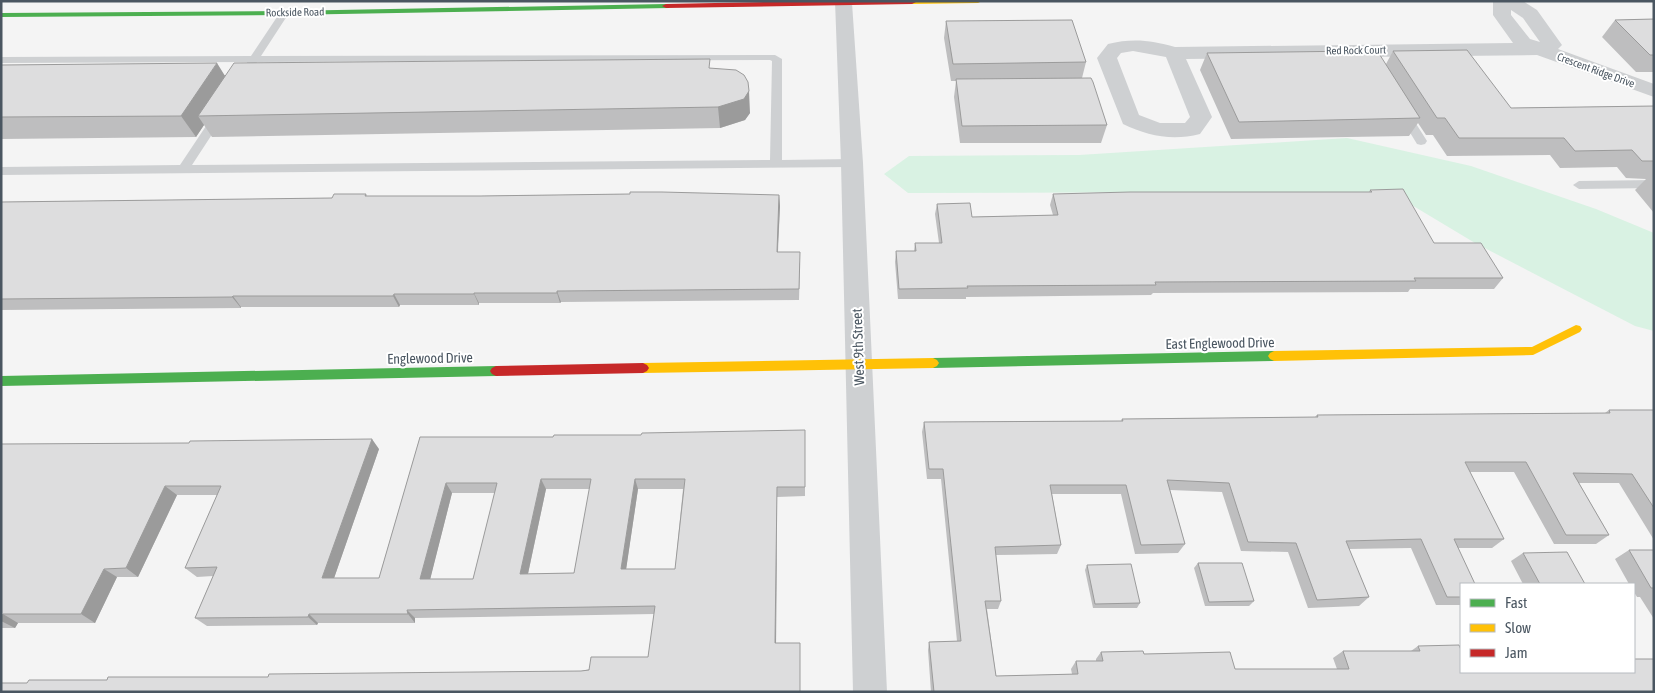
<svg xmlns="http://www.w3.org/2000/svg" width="1655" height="693" viewBox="0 0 1655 693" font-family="'Asap Condensed',sans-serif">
<rect width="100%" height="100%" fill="#f4f4f4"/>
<path fill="#d9f2e3" d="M 1347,138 L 1471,166 L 1596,209 L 1654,233 L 1654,331 L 1635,326 L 1475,243 L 1385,189 L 1288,213 L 1207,192 L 908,193 L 884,174 L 909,156 L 1079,155 Z"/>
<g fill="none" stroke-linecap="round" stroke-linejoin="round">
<path fill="#ced0d2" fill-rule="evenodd" d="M 284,10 L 289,13 L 261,56 L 775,55 L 782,59 L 782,160 L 852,159 L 858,163 L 852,167 L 1,175 L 1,167 L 180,165 L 214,114 L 218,113 L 224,116 L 192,165 L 770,160 L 772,61 L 770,60 L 257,62 L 255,66 L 247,66 L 247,62 L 1,63 L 1,57 L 251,56 L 281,11 Z
M 1404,110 L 1408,111 L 1427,141 L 1425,144 L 1421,145 L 1417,144 L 1398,113 Z
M 1654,180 L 1654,188 L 1579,189 L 1573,185 L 1579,181 Z"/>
<path fill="#ced0d2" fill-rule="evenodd" d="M 835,1 L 851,1 L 852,3 L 863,163 L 887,692 L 853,692 L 841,163 Z
M 1493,1 L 1523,1 L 1537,10 L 1562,45 L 1558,49 L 1654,84 L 1654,97 L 1537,55 L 1186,59 L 1212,117 L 1200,134 C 1172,141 1148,136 1123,124 L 1097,58 L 1108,44 C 1132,38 1151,40 1175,47 L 1513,43 L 1493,15 ZM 1511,10 L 1523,18 L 1540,42 L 1530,39 L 1511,15 ZM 1133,51 L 1166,57 L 1190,117 L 1185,123 L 1160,123 L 1139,115 L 1117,58 L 1121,53 Z"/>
<path fill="#4caf50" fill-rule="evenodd" d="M 666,4 L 669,4 L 669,8 L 284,15 L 1,17 L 1,13 L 284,11 Z
M 1274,351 L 1278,353 L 1280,356 L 1278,359 L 1274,361 L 933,368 L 929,366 L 927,363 L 929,360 L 933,358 Z
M 496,366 L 500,368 L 502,371 L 500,374 L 496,376 L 1,386 L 1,376 Z"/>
<path fill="#ffc107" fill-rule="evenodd" d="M 909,1 L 982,1 L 978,3 L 912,4 Z
M 1576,325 L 1580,326 L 1582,329 L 1580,332 L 1533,355 L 1274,361 L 1270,359 L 1268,356 L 1270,353 L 1274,351 L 1532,347 Z
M 933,358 L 937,360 L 939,363 L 937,366 L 933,368 L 643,373 L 639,371 L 637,368 L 639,365 L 643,363 Z"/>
<path fill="#c62828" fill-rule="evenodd" d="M 811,1 L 916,2 L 912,4 L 666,8 L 662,6 L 666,4 Z
M 643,363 L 647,365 L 649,368 L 647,371 L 643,373 L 496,376 L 492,374 L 490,371 L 492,368 L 496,366 Z"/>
</g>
<path fill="#bebebf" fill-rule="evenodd" d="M 1654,19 L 1654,72 L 1636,72 L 1602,37 L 1615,20 Z
M 946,21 L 1086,62 L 1082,78 L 1107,125 L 1101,143 L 960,143 L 954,97 L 956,81 L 951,81 L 944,38 Z
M 1393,51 L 1511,108 L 1654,106 L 1654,213 L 1635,190 L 1646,179 L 1626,178 L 1617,167 L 1560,168 L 1550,155 L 1447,156 L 1433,135 L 1426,135 L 1418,123 L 1409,136 L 1231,139 L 1200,70 L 1207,53 L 1386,64 Z
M 1,65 L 225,75 L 711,68 L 750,113 L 745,120 L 720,128 L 212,137 L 204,125 L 196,137 L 1,139 Z
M 1370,190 L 1434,243 L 1503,278 L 1494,289 L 1410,289 L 1408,292 L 1153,293 L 1151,295 L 966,297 L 966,299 L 898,299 L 895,262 L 896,251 L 914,251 L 915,243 L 939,243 L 935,214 L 937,204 L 972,217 L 1053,215 L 1050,205 L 1053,194 L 1369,192 Z
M 366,194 L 367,196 L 480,196 L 630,194 L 779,195 L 780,206 L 778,252 L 800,263 L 799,300 L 561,302 L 560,303 L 479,303 L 479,305 L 400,305 L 399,307 L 241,307 L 241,308 L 1,310 L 1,202 L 332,198 Z
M 1609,410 L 1654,410 L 1654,540 L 1619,483 L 1579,483 L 1609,535 L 1596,544 L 1554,544 L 1514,472 L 1470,472 L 1504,539 L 1492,548 L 1458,548 L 1461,584 L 1461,605 L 1436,605 L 1411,548 L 1349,549 L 1369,597 L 1359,606 L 1308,608 L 1288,552 L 1241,551 L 1222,492 L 1170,490 L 1185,544 L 1178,553 L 1135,554 L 1121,494 L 1052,494 L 1061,545 L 1057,554 L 996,555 L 1001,601 L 998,609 L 987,609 L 996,676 L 1072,674 L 1071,669 L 1076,661 L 1096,661 L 1096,659 L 1101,652 L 1144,654 L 1235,669 L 1337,669 L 1333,658 L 1343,651 L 1411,651 L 1418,646 L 1461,672 L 1654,692 L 931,692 L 928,650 L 929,642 L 957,641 L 941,479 L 927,479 L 922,432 L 924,422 L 1121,421 L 1122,419 L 1315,417 L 1317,415 L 1605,413 Z
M 420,437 L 805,440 L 805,496 L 777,497 L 776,643 L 800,643 L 800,692 L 27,683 L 107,680 L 581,671 L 648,657 L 654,614 L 415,618 L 415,623 L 318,623 L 317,625 L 207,626 L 195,618 L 213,576 L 197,577 L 185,568 L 217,495 L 177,495 L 138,577 L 117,577 L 95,623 L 18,623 L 15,628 L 1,628 L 1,444 L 379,449 L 334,578 L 379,578 ZM 546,489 L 590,489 L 574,573 L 528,574 ZM 638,489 L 683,489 L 675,569 L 626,569 ZM 452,493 L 495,493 L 473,579 L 430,579 Z
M 1629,550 L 1654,550 L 1654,619 L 1640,597 L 1637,597 L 1634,592 L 1634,584 L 1629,584 L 1615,559 Z
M 1523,553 L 1585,584 L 1523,584 L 1511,561 Z
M 1198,563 L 1254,601 L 1249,606 L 1205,606 L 1194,568 Z
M 1087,565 L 1140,603 L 1137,608 L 1093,608 L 1085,570 Z"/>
<path fill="#9b9b9b" d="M 217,63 L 230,84 L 198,116 L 204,125 L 196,137 L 181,116 Z
M 749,91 L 750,113 L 745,120 L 720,128 L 718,107 Z
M 779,195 L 780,206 L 777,263 L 777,252 Z
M 557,291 L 561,302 L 560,303 L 557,293 Z
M 474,293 L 479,303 L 479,305 L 474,294 Z
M 394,294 L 400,305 L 399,307 L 393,296 Z
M 233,296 L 241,307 L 241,308 L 232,297 Z
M 372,439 L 379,449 L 331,587 L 322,578 Z
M 541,479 L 546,489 L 526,583 L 520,574 Z
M 635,479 L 638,489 L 625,577 L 621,569 Z
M 446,483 L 452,493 L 428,588 L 420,579 Z
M 165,486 L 177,495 L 138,577 L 126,568 Z
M 777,487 L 777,497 L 776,651 L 775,643 Z
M 104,569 L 117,577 L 95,623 L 81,614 Z
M 407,610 L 415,618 L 415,623 L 408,614 Z
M 3,614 L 18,623 L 15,628 L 1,621 L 1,617 Z
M 309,614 L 318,623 L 317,625 L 308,617 Z"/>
<path fill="#ddddde" stroke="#9b9b9b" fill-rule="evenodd" d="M 1654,19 L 1654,55 L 1650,55 L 1615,20 Z
M 1072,20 L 1086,62 L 953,64 L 946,21 Z
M 1467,50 L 1511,108 L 1654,106 L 1654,161 L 1642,161 L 1632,150 L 1575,151 L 1564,138 L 1459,138 L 1445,118 L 1437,118 L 1393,51 Z
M 1361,51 L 1378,52 L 1420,118 L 1239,122 L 1207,53 Z
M 710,59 L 709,68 L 736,70 L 744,75 L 748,82 L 749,91 L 744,99 L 718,107 L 198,116 L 234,63 Z
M 217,63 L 181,116 L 1,117 L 1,65 Z
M 1091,78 L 1093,82 L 1107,125 L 962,126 L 956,79 Z
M 1403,189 L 1434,243 L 1481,243 L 1503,278 L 1414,278 L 1416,281 L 1155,282 L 1156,285 L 967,286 L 968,288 L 899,289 L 896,251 L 916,251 L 915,243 L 942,243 L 937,204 L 970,203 L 972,217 L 1058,215 L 1053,194 L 1130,192 L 1372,192 L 1370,190 Z
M 630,192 L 662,192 L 779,195 L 777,252 L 800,252 L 799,289 L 557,291 L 557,293 L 474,293 L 474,294 L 394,294 L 393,296 L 233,296 L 232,297 L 1,299 L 1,202 L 332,198 L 334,194 L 366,194 L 365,196 L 480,196 L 630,194 Z
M 1609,410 L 1654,410 L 1654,508 L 1632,474 L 1573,473 L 1609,535 L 1566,535 L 1526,462 L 1465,462 L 1504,539 L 1454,539 L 1475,584 L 1461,584 L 1461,597 L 1447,597 L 1421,539 L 1346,541 L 1369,597 L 1317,600 L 1296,543 L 1248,542 L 1229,483 L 1167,480 L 1185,544 L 1141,545 L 1126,485 L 1050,485 L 1061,545 L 995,547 L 1001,601 L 985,601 L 996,676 L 1078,674 L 1076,661 L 1103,661 L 1101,652 L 1143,651 L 1144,654 L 1230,652 L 1235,669 L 1349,669 L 1343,651 L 1420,651 L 1418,646 L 1459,645 L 1461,650 L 1461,672 L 1634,672 L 1634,659 L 1654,659 L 1654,692 L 934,692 L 929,642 L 961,641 L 943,469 L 929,469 L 924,422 L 1123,421 L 1122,419 L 1318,417 L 1317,415 L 1610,413 Z
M 805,430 L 805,487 L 777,487 L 775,643 L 800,643 L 800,692 L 1,692 L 1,683 L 27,683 L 29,680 L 107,680 L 108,677 L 268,677 L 269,674 L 581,671 L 589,670 L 591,657 L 648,657 L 655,606 L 407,610 L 408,614 L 309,614 L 308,617 L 195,618 L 217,567 L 185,568 L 221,486 L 165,486 L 126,568 L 104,569 L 81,614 L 3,614 L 1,617 L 1,444 L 189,443 L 190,441 L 372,439 L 322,578 L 379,578 L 420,437 L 553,437 L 554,435 L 641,435 L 642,433 ZM 541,479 L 591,479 L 574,573 L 520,574 ZM 635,479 L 685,479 L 675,569 L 621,569 ZM 446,483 L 497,483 L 473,579 L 420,579 Z
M 1629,550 L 1654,550 L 1654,588 L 1651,588 Z
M 1567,552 L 1585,584 L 1540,584 L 1523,553 Z
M 1198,563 L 1242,563 L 1254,601 L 1209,602 Z
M 1131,564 L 1140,603 L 1095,604 L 1087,565 Z"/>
<g text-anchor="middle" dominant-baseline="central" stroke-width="4" stroke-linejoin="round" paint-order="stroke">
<g font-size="11" fill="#4a5661" stroke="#fff">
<text transform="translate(295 12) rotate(-1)">Rockside Road</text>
<text transform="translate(1356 50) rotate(-1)">Red Rock Court</text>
<text transform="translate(1596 70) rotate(20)">Crescent Ridge Drive</text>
</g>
<g font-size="14" fill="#4a5661" stroke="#fff">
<text transform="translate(1220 343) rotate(-1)">East Englewood Drive</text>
<text transform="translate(858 347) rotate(-92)">West 9th Street</text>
<text transform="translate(430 358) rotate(-1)">Englewood Drive</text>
</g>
</g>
<rect width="1655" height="693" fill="none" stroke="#4a5661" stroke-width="5"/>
<rect x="1460" y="583" width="175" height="90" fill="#ffffff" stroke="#b7bbc0"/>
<rect x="1470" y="599" width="25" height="8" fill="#4caf50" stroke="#b7bbc0"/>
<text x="1505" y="608" font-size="15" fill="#4a5661">Fast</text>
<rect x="1470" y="624" width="25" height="8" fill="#ffc107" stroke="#b7bbc0"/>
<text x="1505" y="633" font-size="15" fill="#4a5661">Slow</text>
<rect x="1470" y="649" width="25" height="8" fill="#c62828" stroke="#b7bbc0"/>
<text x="1505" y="658" font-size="15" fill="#4a5661">Jam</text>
</svg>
